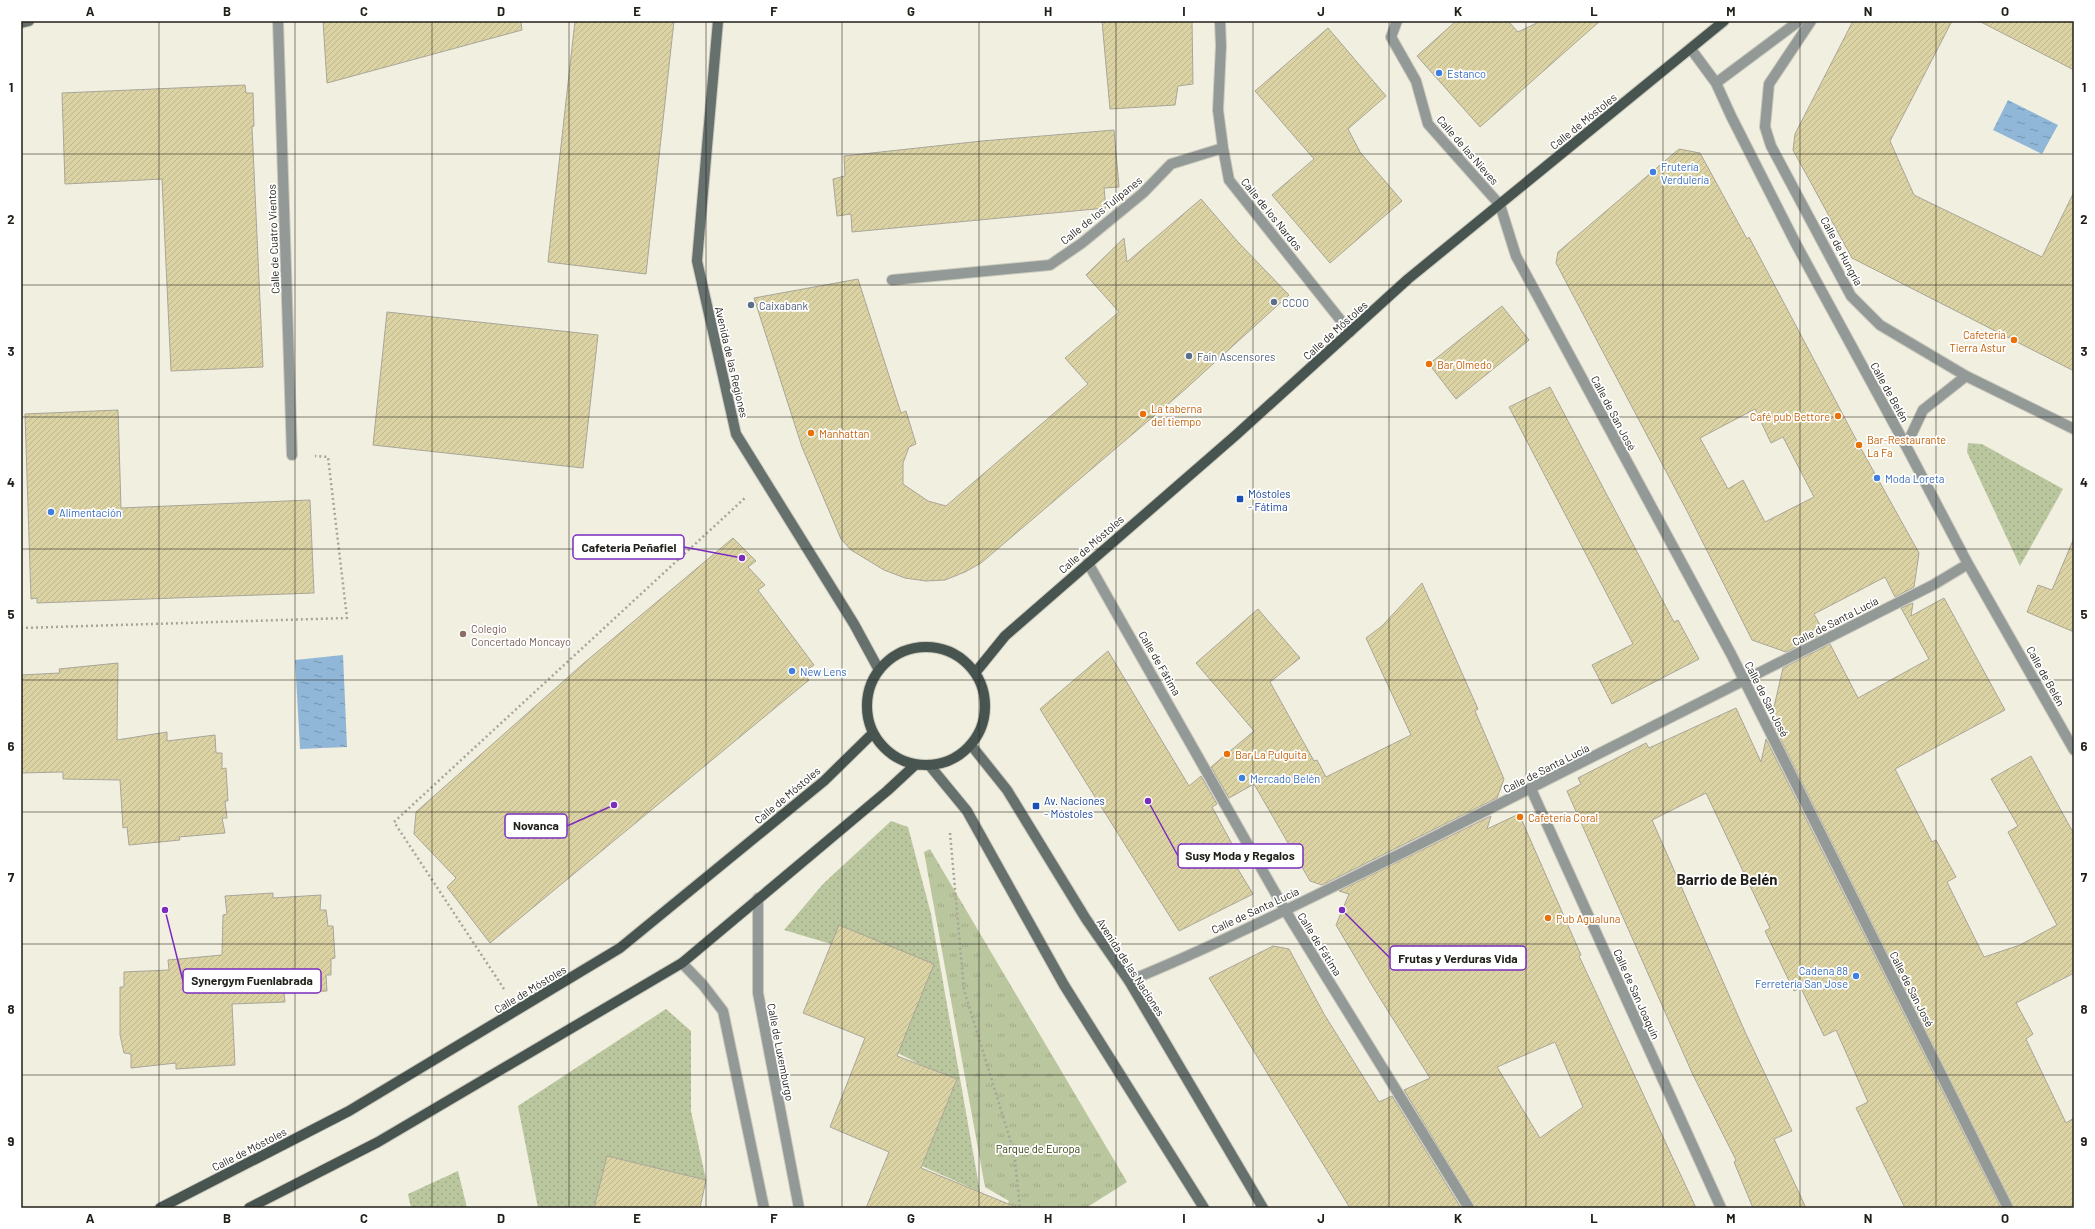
<svg xmlns="http://www.w3.org/2000/svg" width="2095" height="1229" viewBox="0 0 2095 1229" font-family="Barlow,sans-serif">
<defs>
<pattern id="grass-dots" width="8" height="8" patternUnits="userSpaceOnUse"><rect width="8" height="8" fill="#bac69d"/><path d="M2 2h.1M6 6h.1" fill="none" stroke="#a0aa87" stroke-width="1.8" stroke-linecap="round"/></pattern>
<pattern id="park-tufts" width="24" height="20" patternUnits="userSpaceOnUse"><rect width="24" height="20" fill="#bac69d"/><path d="M3 7l-1-3M5 7V3M7 7l1-3M15 17l-1-3M17 17v-4M19 17l1-3" fill="none" stroke="#a0aa87"/></pattern>
<pattern id="water-ripples" width="26" height="14" patternUnits="userSpaceOnUse"><rect width="26" height="14" fill="#90b7d7"/><path d="M2 4q2-2 4 0t4 0M15 11q2-2 4 0t4 0" fill="none" stroke="#7594ae"/></pattern>
<pattern id="building-hatch" width="6" height="6" patternUnits="userSpaceOnUse"><rect width="6" height="6" fill="#dcd3a4"/><path d="M-1 1l2-2M0 6l6-6M5 7l2-2" fill="none" stroke="#bcb58d"/></pattern>
</defs>
<rect width="100%" height="100%" fill="#f1efe0"/>
<path fill="url(#grass-dots)" d="M 1968,443 L 1982,444 L 2063,489 L 2020,566 L 1967,452 Z
M 891,821 L 908,827 L 931,914 L 980,1192 L 922,1166 L 957,1079 L 925,1067 L 898,1053 L 839,926 L 831,944 L 784,930 L 823,884 Z
M 666,1009 L 691,1031 L 691,1111 L 706,1180 L 607,1156 L 594,1208 L 538,1208 L 518,1106 Z
M 458,1171 L 467,1208 L 411,1208 L 408,1194 Z"/>
<path fill="url(#park-tufts)" d="M 930,849 L 1127,1182 L 1086,1208 L 1006,1208 L 1009,1201 L 985,1187 L 924,852 Z"/>
<path fill="url(#water-ripples)" d="M 2008,100 L 2058,125 L 2042,154 L 1993,130 Z
M 343,655 L 347,747 L 300,749 L 295,660 Z"/>
<path fill="url(#building-hatch)" stroke="#a9a698" fill-rule="evenodd" d="M 323,21 L 521,21 L 522,30 L 327,83 Z
M 575,21 L 674,21 L 646,274 L 548,262 Z
M 1102,21 L 1192,21 L 1193,84 L 1178,86 L 1175,105 L 1110,109 Z
M 1456,21 L 1508,21 L 1518,32 L 1541,21 L 1600,21 L 1480,127 L 1417,56 Z
M 1853,21 L 1952,21 L 1890,141 L 1914,195 L 2042,257 L 2074,192 L 2074,371 L 1852,258 L 1793,150 L 1795,134 Z
M 1979,21 L 2074,21 L 2074,70 Z
M 1328,28 L 1386,96 L 1348,129 L 1360,152 L 1402,201 L 1330,263 L 1272,195 L 1314,159 L 1255,91 Z
M 245,85 L 246,93 L 253,93 L 254,126 L 252,127 L 263,367 L 171,371 L 162,179 L 65,184 L 62,93 Z
M 1114,130 L 1119,187 L 1104,188 L 1106,208 L 852,232 L 851,214 L 837,216 L 833,179 L 845,176 L 844,156 L 982,141 Z
M 1679,149 L 1700,153 L 1747,239 L 1749,237 L 1859,445 L 1919,553 L 1914,587 L 1895,597 L 1885,577 L 1814,614 L 1824,633 L 1786,652 L 1752,640 L 1687,511 L 1556,263 L 1558,252 ZM 1755,409 L 1771,443 L 1783,437 L 1814,497 L 1765,522 L 1743,480 L 1728,489 L 1700,438 Z
M 1201,199 L 1238,242 L 1289,295 L 1181,393 L 981,563 L 965,572 L 945,580 L 926,581 L 905,578 L 884,570 L 851,550 L 841,539 L 802,447 L 754,298 L 858,279 L 901,413 L 906,411 L 916,444 L 909,447 L 903,463 L 903,484 L 928,501 L 946,506 L 1088,384 L 1065,358 L 1119,312 L 1086,275 L 1124,238 L 1127,262 Z
M 1502,306 L 1529,340 L 1456,399 L 1429,364 Z
M 387,312 L 598,335 L 583,468 L 373,445 Z
M 1550,387 L 1674,622 L 1678,620 L 1699,659 L 1612,704 L 1592,665 L 1633,644 L 1509,407 Z
M 118,410 L 121,508 L 310,500 L 314,593 L 37,603 L 37,598 L 31,599 L 25,414 Z
M 733,538 L 756,561 L 748,567 L 765,585 L 758,590 L 814,665 L 802,673 L 809,680 L 490,943 L 447,887 L 456,878 L 414,834 L 416,812 L 584,663 Z
M 2074,538 L 2074,632 L 2027,612 L 2038,585 L 2052,590 Z
M 1422,583 L 1478,709 L 1475,711 L 1504,779 L 1497,798 L 1322,885 L 1310,881 L 1254,784 L 1229,798 L 1211,767 L 1254,731 L 1196,663 L 1258,609 L 1300,658 L 1270,682 L 1314,761 L 1317,760 L 1326,777 L 1411,735 L 1366,638 L 1382,626 Z
M 1944,598 L 2005,710 L 1895,769 L 1932,842 L 1936,840 L 1956,877 L 1947,882 L 1984,957 L 2020,945 L 2057,925 L 2008,832 L 2018,826 L 1991,779 L 2031,756 L 2074,834 L 2074,973 L 2016,1003 L 2033,1034 L 2026,1039 L 2066,1123 L 2074,1118 L 2074,1208 L 2014,1208 L 1771,720 L 1783,668 L 1830,644 L 1858,698 L 1929,659 L 1901,608 L 1913,603 L 1911,616 Z
M 1108,651 L 1189,786 L 1201,776 L 1217,804 L 1212,807 L 1238,855 L 1227,851 L 1253,894 L 1179,931 L 1040,709 Z
M 118,663 L 117,740 L 167,732 L 167,741 L 215,735 L 216,753 L 222,753 L 222,769 L 226,768 L 228,801 L 225,801 L 227,818 L 222,818 L 225,833 L 179,837 L 180,840 L 129,845 L 127,827 L 123,828 L 120,780 L 63,779 L 63,772 L 21,773 L 21,675 L 60,673 L 59,669 Z
M 1736,708 L 1761,762 L 1766,739 L 2001,1208 L 1905,1208 L 1856,1108 L 1868,1102 L 1836,1030 L 1824,1036 L 1801,988 L 1794,991 L 1765,931 L 1770,928 L 1706,793 L 1652,820 L 1746,1034 L 1792,1131 L 1774,1139 L 1806,1208 L 1753,1208 L 1734,1162 L 1736,1160 L 1693,1075 L 1567,791 L 1581,784 L 1578,778 L 1646,743 L 1649,748 Z
M 1519,814 L 1581,955 L 1579,956 L 1696,1208 L 1475,1208 L 1404,1090 L 1430,1078 L 1373,987 L 1336,925 L 1349,894 L 1339,891 L 1491,816 L 1487,829 ZM 1555,1042 L 1583,1107 L 1540,1138 L 1497,1067 Z
M 273,893 L 273,898 L 321,895 L 320,910 L 326,910 L 328,926 L 333,926 L 335,958 L 331,959 L 331,975 L 326,975 L 327,991 L 284,993 L 285,1002 L 232,1004 L 235,1065 L 176,1069 L 176,1063 L 131,1068 L 131,1054 L 124,1053 L 120,1035 L 120,987 L 124,987 L 124,972 L 169,970 L 168,960 L 222,955 L 223,915 L 227,914 L 225,896 Z
M 839,925 L 934,964 L 897,1056 L 957,1079 L 921,1168 L 1018,1208 L 866,1208 L 889,1152 L 830,1127 L 865,1038 L 803,1013 Z
M 1273,946 L 1289,949 L 1324,1014 L 1379,1102 L 1392,1096 L 1461,1208 L 1350,1208 L 1209,978 Z
M 607,1156 L 706,1180 L 700,1208 L 594,1208 Z"/>
<g fill="none" stroke-linecap="round" stroke-linejoin="round">
<g stroke="#cbcabc" stroke-width="12">
<path id="minor" d="M 278,21 L 292,455
M 1220,21 L 1221,46 L 1218,110 L 1223,148 L 1229,180 L 1350,332
M 1397,21 L 1391,37 L 1416,81 L 1428,124 L 1500,205 L 1516,256 L 1731,654 L 2008,1208
M 1811,21 L 1769,84 L 1765,127 L 1771,146 L 1851,296 L 1880,325 L 1966,376 L 2074,429
M 1691,49 L 1716,83 L 1731,116 L 1796,244 L 1906,446 L 1968,564 L 2074,750
M 1716,83 L 1799,21
M 892,280 L 1050,265 L 1082,243 L 1143,193 L 1171,164 L 1223,148
M 1906,446 L 1923,410 L 1966,376
M 1088,563 L 1285,910 L 1469,1208
M 1531,789 L 1721,1208
M 758,898 L 758,993 L 799,1208
M 682,963 L 703,985 L 723,1011 L 764,1208
M 1129,981 C 1222,943 1312,897 1402,853 C 1580,765 1756,674 1933,585 L 1968,564"/>
</g>
<g stroke="#cbcabc" stroke-width="12">
<path id="secondary" d="M 718,21 L 697,261 L 736,434 L 854,624 L 879,670
M 21,23 L 29,21
M 971,745 L 1007,790 L 1086,919 L 1129,981 L 1263,1208
M 930,766 L 967,811 L 1064,985 L 1204,1208"/>
</g>
<g stroke="#cbcabc" stroke-width="12">
<path id="primary" d="M867 706a59 59 0 1 1 118 0a59 59 0 1 1-118 0Z
M 975,673 L 1005,636 L 1236,435 L 1408,279 L 1724,21
M 160,1208 L 349,1111 L 620,948 L 824,781 L 873,733
M 249,1208 L 378,1142 L 682,963 L 887,791 L 915,765"/>
</g>
<path stroke="#a7a599" stroke-width="2.5" stroke-dasharray="2 3" stroke-linecap="butt" d="M 21,628 L 347,618 L 328,457 L 315,456
M 950,833 L 964,990 L 1014,1152 L 1020,1208
M 504,989 L 394,822 L 746,497"/>
<use href="#minor" stroke="#929997" stroke-width="10"/>
<use href="#secondary" stroke="#66706d" stroke-width="10"/>
<use href="#primary" stroke="#475450" stroke-width="10"/>
</g>
<path fill="none" stroke="#201f19" stroke-width="1" stroke-opacity="0.55" d="M 159,21 L 159,1208M 295,21 L 295,1208M 432,21 L 432,1208M 569,21 L 569,1208M 706,21 L 706,1208M 842,21 L 842,1208M 979,21 L 979,1208M 1116,21 L 1116,1208M 1253,21 L 1253,1208M 1389,21 L 1389,1208M 1526,21 L 1526,1208M 1663,21 L 1663,1208M 1800,21 L 1800,1208M 1936,21 L 1936,1208M 21,154 L 2074,154M 21,285 L 2074,285M 21,417 L 2074,417M 21,549 L 2074,549M 21,680 L 2074,680M 21,812 L 2074,812M 21,944 L 2074,944M 21,1075 L 2074,1075"/>
<g fill="#3f7fe0" stroke="#fff" stroke-width="1.5">
<circle cx="1439" cy="73" r="4"/>
<circle cx="1653" cy="172" r="4"/>
<circle cx="1877" cy="478" r="4"/>
<circle cx="51" cy="512" r="4"/>
<circle cx="792" cy="671" r="4"/>
<circle cx="1242" cy="778" r="4"/>
<circle cx="1856" cy="976" r="4"/>
</g>
<g fill="#5c6f8a" stroke="#fff" stroke-width="1.5">
<circle cx="1274" cy="302" r="4"/>
<circle cx="751" cy="305" r="4"/>
<circle cx="1189" cy="356" r="4"/>
</g>
<g fill="#e8710a" stroke="#fff" stroke-width="1.5">
<circle cx="2014" cy="340" r="4"/>
<circle cx="1429" cy="364" r="4"/>
<circle cx="1143" cy="414" r="4"/>
<circle cx="1838" cy="416" r="4"/>
<circle cx="811" cy="433" r="4"/>
<circle cx="1859" cy="445" r="4"/>
<circle cx="1227" cy="754" r="4"/>
<circle cx="1520" cy="817" r="4"/>
<circle cx="1548" cy="918" r="4"/>
</g>
<g fill="#1a4fb4" stroke="#fff" stroke-width="1.5">
<rect x="1236" y="495" width="8" height="8" rx="2"/>
<rect x="1032" y="802" width="8" height="8" rx="2"/>
</g>
<circle fill="#8d6e63" stroke="#fff" stroke-width="1.5" cx="463" cy="634" r="4"/>
<g text-anchor="middle" dominant-baseline="central" stroke-width="3.5" stroke-linejoin="round" paint-order="stroke">
<g font-size="11" fill="#366cbe" stroke="#fff" text-anchor="start">
<text x="1447" y="73">Estanco</text>
<text x="1661" y="166">Frutería<tspan x="1661" dy="13">Verdulería</tspan></text>
<text x="1885" y="478">Moda Loreta</text>
<text x="59" y="512">Alimentación</text>
<text x="800" y="671">New Lens</text>
<text x="1250" y="778">Mercado Belén</text>
<text x="1848" y="970" text-anchor="end">Cadena 88<tspan x="1848" dy="13">Ferretería San Jose</tspan></text>
</g>
<g font-size="11" fill="#201f19" stroke="#fff">
<text transform="translate(1583 121) rotate(-39)">Calle de Móstoles</text>
<text transform="translate(1468 150) rotate(49)">Calle de las Nieves</text>
<text transform="translate(1101 210) rotate(-39)">Calle de los Tulipanes</text>
<text transform="translate(1272 214) rotate(51)">Calle de los Nardos</text>
<text transform="translate(273 239) rotate(-92)">Calle de Cuatro Vientos</text>
<text transform="translate(1842 251) rotate(62)">Calle de Hungría</text>
<text transform="translate(1335 330) rotate(-42)">Calle de Móstoles</text>
<text transform="translate(732 362) rotate(77)">Avenida de las Regiones</text>
<text transform="translate(1890 392) rotate(61)">Calle de Belén</text>
<text transform="translate(1614 413) rotate(62)">Calle de San José</text>
<text transform="translate(1091 544) rotate(-41)">Calle de Móstoles</text>
<text transform="translate(1835 621) rotate(-27)">Calle de Santa Lucía</text>
<text transform="translate(1160 663) rotate(60)">Calle de Fátima</text>
<text transform="translate(2046 676) rotate(61)">Calle de Belén</text>
<text transform="translate(1767 699) rotate(63)">Calle de San José</text>
<text transform="translate(1546 768) rotate(-27)">Calle de Santa Lucía</text>
<text transform="translate(787 795) rotate(-40)">Calle de Móstoles</text>
<text transform="translate(1255 910) rotate(-25)">Calle de Santa Lucía</text>
<text transform="translate(1320 944) rotate(58)">Calle de Fátima</text>
<text transform="translate(1131 967) rotate(57)">Avenida de las Naciones</text>
<text transform="translate(530 989) rotate(-31)">Calle de Móstoles</text>
<text transform="translate(1912 989) rotate(63)">Calle de San José</text>
<text transform="translate(1637 994) rotate(66)">Calle de San Joaquín</text>
<text transform="translate(781 1052) rotate(79)">Calle de Luxemburgo</text>
<text transform="translate(249 1149) rotate(-27)">Calle de Móstoles</text>
</g>
<g font-size="11" fill="#4e5e75" stroke="#fff" text-anchor="start">
<text x="1282" y="302">CCOO</text>
<text x="759" y="305">Caixabank</text>
<text x="1197" y="356">Fain Ascensores</text>
</g>
<g font-size="11" fill="#c56008" stroke="#fff" text-anchor="start">
<text x="2006" y="334" text-anchor="end">Cafetería<tspan x="2006" dy="13">Tierra Astur</tspan></text>
<text x="1437" y="364">Bar Olmedo</text>
<text x="1151" y="408">La taberna<tspan x="1151" dy="13">del tiempo</tspan></text>
<text x="1830" y="416" text-anchor="end">Café pub Bettore</text>
<text x="819" y="433">Manhattan</text>
<text x="1867" y="439">Bar-Restaurante<tspan x="1867" dy="13">La Fa</tspan></text>
<text x="1235" y="754">Bar La Pulguita</text>
<text x="1528" y="817">Cafetería Coral</text>
<text x="1556" y="918">Pub Agualuna</text>
</g>
<g font-size="11" fill="#164399" stroke="#fff" text-anchor="start">
<text x="1248" y="493">Móstoles<tspan x="1248" dy="13">- Fátima</tspan></text>
<text x="1044" y="800">Av. Naciones<tspan x="1044" dy="13">- Móstoles</tspan></text>
</g>
<g font-size="11" fill="#785e54" stroke="#fff" text-anchor="start">
<text x="471" y="628">Colegio<tspan x="471" dy="13">Concertado Moncayo</tspan></text>
</g>
<g font-size="11" fill="#323d09" stroke="#fff">
<text x="1038" y="1148">Parque de Europa</text>
</g>
<g font-size="15" font-weight="bold" fill="#201f19" stroke="#fff">
<text x="1727" y="879">Barrio de Belén</text>
</g>
</g>
<path fill="none" stroke="#7b2cbf" stroke-width="1.5" d="M742 558L684 547M614 805L567 826M1148 801L1178 856M1342 910L1390 958M165 910L183 981"/>
<g fill="#7b2cbf" stroke="#fff" stroke-width="1.5">
<circle cx="742" cy="558" r="4"/>
<circle cx="614" cy="805" r="4"/>
<circle cx="1148" cy="801" r="4"/>
<circle cx="1342" cy="910" r="4"/>
<circle cx="165" cy="910" r="4"/>
</g>
<g fill="#fff" stroke="#7b2cbf" stroke-width="1.5">
<rect x="573" y="535" width="111" height="24" rx="4"/>
<rect x="505" y="814" width="62" height="24" rx="4"/>
<rect x="1178" y="844" width="125" height="24" rx="4"/>
<rect x="1390" y="946" width="136" height="24" rx="4"/>
<rect x="183" y="969" width="138" height="24" rx="4"/>
</g>
<g font-size="12" text-anchor="middle" font-weight="bold" fill="#201f19">
<text x="629" y="552">Cafeteria Peñafiel</text>
<text x="536" y="830">Novanca</text>
<text x="1240" y="860">Susy Moda y Regalos</text>
<text x="1458" y="963">Frutas y Verduras Vida</text>
<text x="252" y="985">Synergym Fuenlabrada</text>
</g>
<rect width="2095" height="1229" fill="none" stroke="#ffffff" stroke-width="44"/>
<rect x="22" y="22" width="2051" height="1185" fill="none" stroke="#201f19" stroke-width="1.5"/>
<g font-size="13" text-anchor="middle" font-weight="bold" fill="#201f19">
<text x="90" y="16">A</text>
<text x="227" y="16">B</text>
<text x="364" y="16">C</text>
<text x="501" y="16">D</text>
<text x="637" y="16">E</text>
<text x="774" y="16">F</text>
<text x="911" y="16">G</text>
<text x="1048" y="16">H</text>
<text x="1184" y="16">I</text>
<text x="1321" y="16">J</text>
<text x="1458" y="16">K</text>
<text x="1594" y="16">L</text>
<text x="1731" y="16">M</text>
<text x="1868" y="16">N</text>
<text x="2005" y="16">O</text>
<text x="11" y="92">1</text>
<text x="2084" y="92">1</text>
<text x="11" y="224">2</text>
<text x="2084" y="224">2</text>
<text x="11" y="356">3</text>
<text x="2084" y="356">3</text>
<text x="11" y="487">4</text>
<text x="2084" y="487">4</text>
<text x="11" y="619">5</text>
<text x="2084" y="619">5</text>
<text x="11" y="751">6</text>
<text x="2084" y="751">6</text>
<text x="11" y="882">7</text>
<text x="2084" y="882">7</text>
<text x="11" y="1014">8</text>
<text x="2084" y="1014">8</text>
<text x="11" y="1146">9</text>
<text x="2084" y="1146">9</text>
<text x="90" y="1223">A</text>
<text x="227" y="1223">B</text>
<text x="364" y="1223">C</text>
<text x="501" y="1223">D</text>
<text x="637" y="1223">E</text>
<text x="774" y="1223">F</text>
<text x="911" y="1223">G</text>
<text x="1048" y="1223">H</text>
<text x="1184" y="1223">I</text>
<text x="1321" y="1223">J</text>
<text x="1458" y="1223">K</text>
<text x="1594" y="1223">L</text>
<text x="1731" y="1223">M</text>
<text x="1868" y="1223">N</text>
<text x="2005" y="1223">O</text>
</g>
</svg>
